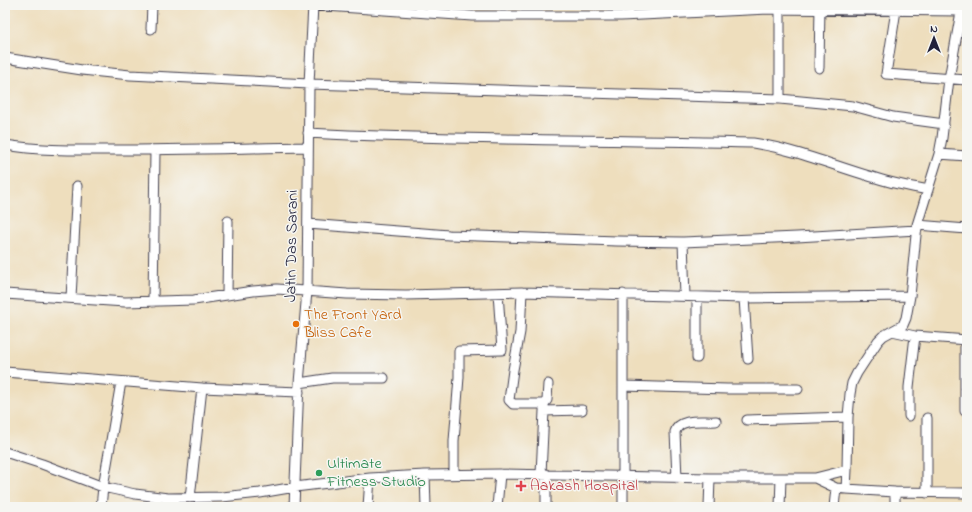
<svg xmlns="http://www.w3.org/2000/svg" width="972" height="512" viewBox="0 0 972 512" font-family="'Indie Flower',sans-serif">
<rect width="100%" height="100%" fill="#f6f6f2"/>
<filter id="ink" filterUnits="userSpaceOnUse"><feTurbulence type="fractalNoise" baseFrequency=".025" numOctaves="2"/><feDisplacementMap in="SourceGraphic" scale="8" xChannelSelector="R" yChannelSelector="G"/><feConvolveMatrix kernelMatrix="1 2 1 2 8 2 1 2 1" color-interpolation-filters="sRGB"/></filter>
<filter id="wash" filterUnits="userSpaceOnUse"><feTurbulence type="fractalNoise" baseFrequency=".012" numOctaves="4" result="noise"/><feDisplacementMap in="SourceGraphic" scale="16" xChannelSelector="R" yChannelSelector="G"/><feGaussianBlur stdDeviation="0.9" result="paint"/><feColorMatrix in="noise" values="0 0 0 0 0 0 0 0 0 0 0 0 0 0 0 0 0 1.4 0 .05"/><feComposite in="paint" operator="in"/></filter>
<g filter="url(#wash)">
<rect width="100%" height="100%" fill="#eedebd"/>
</g>
<g filter="url(#ink)">
<g fill="none" stroke-linecap="round" stroke-linejoin="round">
<g stroke="#413e4e" stroke-width="11">
<path id="minor" d="M 311,5 L 472,16 L 621,16 L 769,9 L 961,11
M 780,9 L 780,99
M 896,10 L 886,74 L 967,80
M 151,29 L 152,5
M 5,58 L 82,70 L 130,75 L 309,84 L 780,99 L 853,106 L 893,117 L 944,124
M 819,68 L 820,5
M 308,133 C 456,141 605,139 753,143 C 799,150 841,169 886,181 C 900,185 914,187 928,190
M 5,145 C 41,151 77,150 114,150 C 179,150 243,148 308,147
M 939,154 L 967,156
M 308,224 L 449,235 L 617,241 L 683,242 L 797,237 L 917,230
M 917,225 L 967,229
M 683,242 L 685,296
M 522,292 L 520,332 L 513,370 L 509,400 L 513,404 L 544,404
M 5,294 L 125,302 L 194,300 L 253,291 L 277,289 L 347,294 L 406,295 L 522,292 L 744,298 L 910,296
M 623,294 L 623,507
M 227,295 L 228,221
M 71,298 L 77,186
M 744,298 L 748,359
M 153,302 L 155,150
M 892,331 L 915,336 L 967,340
M 965,339 L 965,411 L 967,411
M 697,358 L 697,297
M 5,372 L 202,388 L 299,392
M 299,383 L 332,378 L 384,378
M 623,386 L 727,389 L 798,389
M 544,410 L 544,404 L 547,400 L 548,384
M 909,416 L 909,387 L 915,336
M 927,418 L 927,493
M 747,420 L 848,417
M 5,452 L 42,464 L 103,487 L 135,494 L 168,498 L 222,497 L 260,493 L 295,487 L 370,478 L 425,475 L 500,474 L 710,478 L 815,478 L 847,470 L 846,489 L 836,488 L 815,478
M 847,470 L 848,417 L 850,394 L 852,383 L 857,373 L 878,341 L 883,336 L 903,325 L 906,318 L 910,296 L 917,225 L 939,154 L 942,138 L 949,79 L 962,6
M 454,474 L 454,441 L 459,377 L 459,351 L 502,350 L 498,293
M 541,474 L 544,411 L 582,410
M 425,475 L 426,507
M 677,478 L 675,432 C 679,417 704,422 716,421
M 846,489 L 895,492 L 967,493
M 895,492 L 895,507
M 190,498 L 202,388
M 101,507 L 103,487 L 121,382
M 294,507 L 299,383 L 307,291 L 309,84 L 313,5
M 368,507 L 370,478
M 497,507 L 500,474
M 546,507 L 546,474
M 709,507 L 710,478
M 780,507 L 781,478
M 834,507 L 836,488"/>
</g>
<use href="#minor" stroke="#fff" stroke-width="9"/>
</g>
</g>
<circle fill="#e8710a" stroke="#f6f6f2" stroke-width="1.5" cx="296" cy="324" r="4"/>
<circle fill="#2e9e5b" stroke="#f6f6f2" stroke-width="1.5" cx="319" cy="473" r="4"/>
<path fill="#e0444e" stroke="#f6f6f2" stroke-width="1.5" d="M519 480h4v4h4v4h-4v4h-4v-4h-4v-4h4z"/>
<g text-anchor="middle" dominant-baseline="central" stroke-width="3" stroke-linejoin="round" paint-order="stroke">
<g font-size="16" fill="#22223b" stroke="#f6f6f2">
<text transform="translate(292 246) rotate(-89)">Jatin Das Sarani</text>
</g>
<g font-size="16" fill="#c56008" stroke="#f6f6f2" text-anchor="start">
<text x="304" y="315">The Front Yard<tspan x="304" dy="18">Bliss Cafe</tspan></text>
</g>
<g font-size="16" fill="#27864d" stroke="#f6f6f2" text-anchor="start">
<text x="327" y="464">Ultimate<tspan x="327" dy="18">Fitness Studio</tspan></text>
</g>
<g font-size="16" fill="#be3a42" stroke="#f6f6f2" text-anchor="start">
<text x="530" y="486">Aakash Hospital</text>
</g>
</g>
<rect width="972" height="512" fill="none" stroke="#f6f6f2" stroke-width="20"/>
<g transform="translate(934 38)" stroke="#f6f6f2" stroke-width="3" paint-order="stroke">
<path d="M0-3L7 15L0 10L-7 15Z" fill="#22223b"/>
<text y="-6" font-size="11" font-weight="bold" text-anchor="middle" fill="#22223b">N</text>
</g>
</svg>
